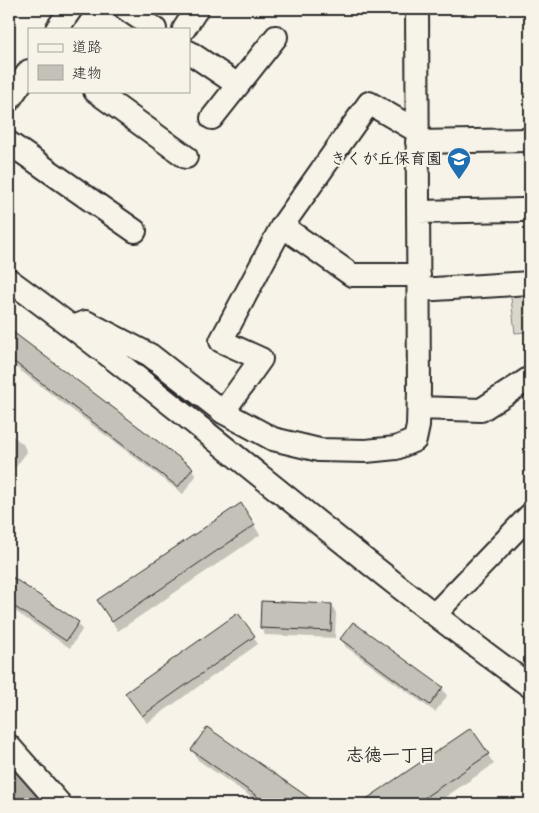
<svg xmlns="http://www.w3.org/2000/svg" width="539" height="813" viewBox="0 0 539 813" font-family="'Architects Daughter','Klee One',sans-serif">
<rect width="100%" height="100%" fill="#f7f3e8"/>
<filter id="ink" filterUnits="userSpaceOnUse"><feTurbulence type="fractalNoise" baseFrequency=".02" numOctaves="2"/><feDisplacementMap in="SourceGraphic" scale="10" xChannelSelector="R" yChannelSelector="G"/><feConvolveMatrix kernelMatrix="1 2 1 2 8 2 1 2 1" color-interpolation-filters="sRGB"/></filter>
<g filter="url(#ink)">
<path fill="#dad6cc" stroke="#82807c" d="M 530,286 L 530,329 L 526,332 L 515,333 L 510,289 Z"/>
<path fill="#0003" d="M 9,330 L 192,469 L 196,476 L 183,494 L 9,362 Z
M 9,433 L 23,444 L 27,452 L 9,476 Z
M 254,525 L 260,535 L 118,631 L 104,610 Z
M 9,577 L 78,623 L 82,630 L 70,648 L 9,607 Z
M 332,605 L 336,613 L 335,638 L 265,635 L 261,628 Z
M 238,614 L 258,644 L 147,723 L 131,700 Z
M 353,624 L 442,688 L 447,696 L 435,712 L 346,647 L 341,639 Z
M 208,729 L 316,804 L 261,804 L 198,760 L 192,750 Z
M 471,730 L 494,764 L 435,804 L 362,804 Z"/>
<g fill="none" stroke-linecap="round" stroke-linejoin="round">
<path stroke="#afaca4" stroke-width="32" d="M 9,779 L 29,804"/>
</g>
<path fill="#c4c1b9" stroke="#2b2b2b" d="M 9,329 L 193,468 L 178,487 L 9,358 Z
M 241,503 L 255,525 L 112,622 L 97,600 Z
M 9,575 L 79,622 L 66,641 L 9,603 Z
M 261,601 L 332,604 L 331,631 L 260,628 Z
M 238,613 L 255,636 L 142,716 L 125,693 Z
M 353,622 L 443,687 L 430,705 L 340,639 Z
M 207,727 L 318,804 L 268,804 L 191,750 Z
M 471,728 L 489,754 L 415,804 L 359,804 Z"/>
<g fill="none" stroke-linecap="round" stroke-linejoin="round">
<g stroke="#2b2b2b" stroke-width="26">
<path id="minor" d="M 126,9 L 155,29
M 57,29 L 71,9
M 184,29 L 197,9
M 189,52 L 238,85
M 95,91 L 186,157
M 9,100 L 29,71
M 212,118 L 276,37
M 417,131 L 369,103 L 282,226 L 352,275 L 419,275
M 417,142 L 530,140
M 9,143 L 135,231
M 418,212 L 522,210
M 9,280 C 187,410 352,557 530,686
M 419,290 L 530,283
M 73,327 L 86,322 L 150,355 L 223,412 L 273,439 L 319,450 L 366,451 L 396,448 L 415,440 L 418,426 L 419,390 L 417,9
M 419,408 L 481,410 L 530,378
M 223,412 L 261,359 L 221,341 L 282,226
M 435,614 L 530,515
M 9,746 L 60,804"/>
</g>
<use href="#minor" stroke="#f7f3e8" stroke-width="22"/>
</g>
</g>
<defs>
<g id="school-pin" transform="scale(1.25)"><path d="M0 17L-7.5 6A9.5 9.5 0 1 1 7.5 6Z" fill="#1f6fb2" stroke="#f7f3e8"/><path d="M0-5L7-2L0 1L-7-2ZM-4 1L0 2.5L4 1V4Q0 6-4 4Z" fill="#fff"/></g>
</defs>
<g fill-rule="evenodd">
<use href="#school-pin" x="459" y="159"/>
</g>
<g text-anchor="middle" dominant-baseline="central" stroke-width="4.5" stroke-linejoin="round" paint-order="stroke">
<g font-size="16" font-weight="bold" fill="#2b2b2b" stroke="#f7f3e8" text-anchor="end">
<text x="442" y="159">きくが丘保育園</text>
</g>
<g font-size="18" font-weight="bold" fill="#2b2b2b" stroke="#f7f3e8">
<text x="391" y="755">志徳一丁目</text>
</g>
</g>
<rect width="539" height="813" fill="none" stroke="#f7f3e8" stroke-width="30"/>
<rect x="15" y="15" width="509" height="783" fill="none" stroke="#2b2b2b" stroke-width="2" filter="url(#ink)"/>
<rect x="28" y="28" width="162" height="65" fill="#f7f3e8" stroke="#a5a39c"/>
<rect x="38" y="44" width="25" height="8" fill="#f7f3e8" stroke="#a5a39c"/>
<text x="72" y="52" font-size="15" fill="#2b2b2b">道路</text>
<rect x="38" y="65" width="25" height="15" fill="#c4c1b9" stroke="#a5a39c"/>
<text x="72" y="78" font-size="15" fill="#2b2b2b">建物</text>
</svg>
